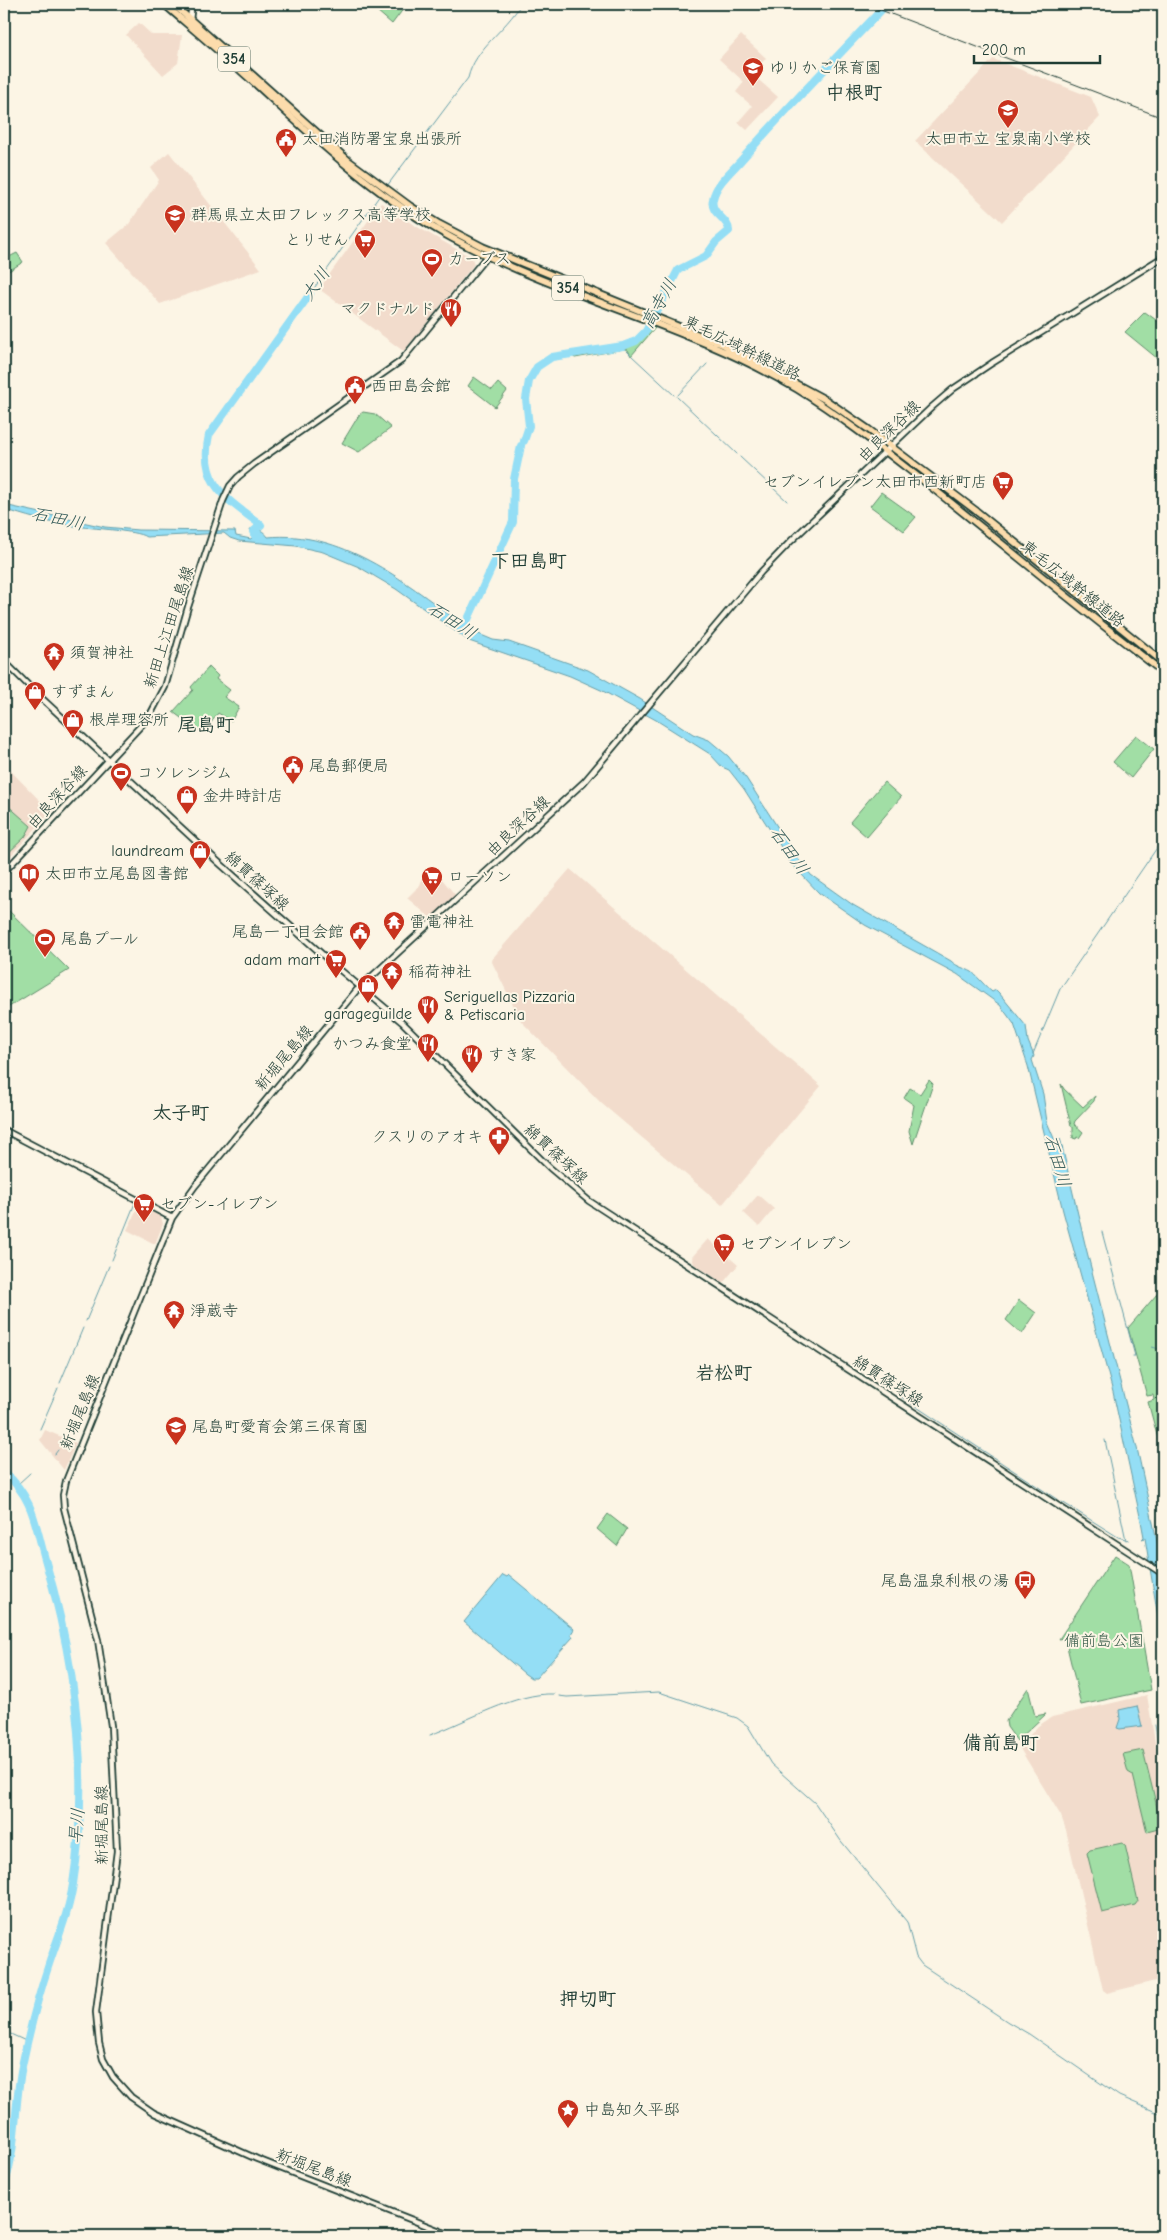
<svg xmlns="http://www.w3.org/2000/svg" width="1167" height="2240" viewBox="0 0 1167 2240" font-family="'Comic Neue','Klee One',sans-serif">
<rect width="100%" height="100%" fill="#fcf5e5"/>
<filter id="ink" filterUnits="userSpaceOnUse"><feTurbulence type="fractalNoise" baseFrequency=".02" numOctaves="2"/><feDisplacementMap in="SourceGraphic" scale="10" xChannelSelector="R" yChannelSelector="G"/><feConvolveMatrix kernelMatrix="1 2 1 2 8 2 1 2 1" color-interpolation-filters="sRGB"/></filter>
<g filter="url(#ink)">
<path fill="#f2dccc" d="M 139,23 L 152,35 L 182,35 L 178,63 L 163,75 L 126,35 Z
M 741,35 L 766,58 L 752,74 L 778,97 L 747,130 L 738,122 L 752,106 L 736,92 L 744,82 L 719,59 Z
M 993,59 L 1091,97 L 1100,117 L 1002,222 L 915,141 Z
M 169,152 L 261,269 L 160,304 L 106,243 L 129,224 L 159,180 L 151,168 Z
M 381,203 L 414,225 L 472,258 L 474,264 L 405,350 L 402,350 L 319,289 Z
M 4,764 L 51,812 L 4,863 Z
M 570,869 L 821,1086 L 722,1205 L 601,1103 L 521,1021 L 491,960 Z
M 424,874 L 433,879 L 441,878 L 457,897 L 432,919 L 407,898 L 420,885 Z
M 758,1195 L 774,1209 L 759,1227 L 743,1212 Z
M 139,1206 L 141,1206 L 161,1217 L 163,1224 L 155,1244 L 127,1230 Z
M 708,1239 L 738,1265 L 723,1283 L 694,1264 L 692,1257 Z
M 45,1430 L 76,1443 L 64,1470 L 40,1440 Z
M 1147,1695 L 1163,1790 L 1163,1979 L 1107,1993 L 1103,1990 L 1066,1830 L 1061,1816 L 1019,1747 L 1038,1726 L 1052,1717 Z"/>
<path fill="#a1dea5" stroke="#608e6c" d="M 369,4 L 407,4 L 392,24 Z
M 17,253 L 23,262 L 4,274 L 4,257 L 5,259 Z
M 1145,312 L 1163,325 L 1163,354 L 1158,359 L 1125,332 Z
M 651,327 L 655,328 L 631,356 L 628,350 L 624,349 L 575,358 L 572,356 C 598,351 636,353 651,327 Z
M 474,377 L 492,390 L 498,383 L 507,391 L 495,407 L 468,386 Z
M 363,412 L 375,414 L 391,428 L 359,452 L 342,443 L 359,415 Z
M 881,492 L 916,517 L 904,531 L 870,506 Z
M 209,667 L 218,676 L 216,679 L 230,690 L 224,697 L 239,707 L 231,721 L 218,713 L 210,724 L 208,722 L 199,731 L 173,712 L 193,690 L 191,687 Z
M 1136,735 L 1154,749 L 1131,778 L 1113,762 Z
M 884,782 L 901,797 L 867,837 L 850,822 Z
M 4,798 L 8,802 L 6,804 L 31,826 L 25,837 L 4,857 Z
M 4,906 L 69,970 L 4,1010 Z
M 929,1080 L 933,1084 L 913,1144 L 909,1131 L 914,1105 L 904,1098 L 910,1088 L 920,1094 Z
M 1061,1084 L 1064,1089 L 1083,1107 L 1095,1096 L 1094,1101 L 1075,1121 L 1074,1124 L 1083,1132 L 1079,1138 L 1077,1137 L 1076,1139 L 1073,1138 L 1073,1127 L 1071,1126 Z
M 1163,1287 L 1163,1457 L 1148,1402 L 1154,1400 L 1153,1395 L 1147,1396 L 1128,1328 Z
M 1019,1300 L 1036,1313 L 1022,1334 L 1006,1320 Z
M 608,1514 L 627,1529 L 617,1546 L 597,1529 Z
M 1115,1555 L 1129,1564 L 1151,1690 L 1081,1705 L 1065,1638 L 1059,1639 Z
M 1028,1688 L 1035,1716 L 1046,1714 L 1017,1741 L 1007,1727 L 1006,1721 Z
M 1143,1750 L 1162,1828 L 1147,1832 L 1133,1775 L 1128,1772 L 1123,1754 Z
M 1122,1843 L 1125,1845 L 1138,1901 L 1135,1905 L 1102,1913 L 1087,1853 L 1090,1850 Z"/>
<path fill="#94def5" stroke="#659ea8" d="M 4,505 L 105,527 L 138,530 L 235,531 L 236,536 L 251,539 L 253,537 L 250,529 C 259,529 263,530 268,537 C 341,530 403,580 458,621 L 463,621 L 474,632 L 493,640 L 509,642 L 588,670 L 640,699 L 693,734 L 709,740 L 728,756 L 746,778 L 798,859 L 811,875 L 853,905 L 951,961 C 957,967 965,968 972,972 C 974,973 987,988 992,992 L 996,990 L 999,993 L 1026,1026 L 1028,1041 L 1034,1056 L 1032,1060 L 1043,1094 L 1047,1122 L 1059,1150 L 1061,1149 L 1060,1138 L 1085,1244 L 1137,1448 L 1161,1560 L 1163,1563 L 1163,1647 L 1145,1538 L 1142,1539 L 1144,1537 L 1141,1521 L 1113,1392 L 1063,1211 L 1028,1066 L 1014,1024 L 1000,1005 L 957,974 L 865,925 L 819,893 L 785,857 L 781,847 L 744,789 L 729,770 L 722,767 L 710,754 L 656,720 L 601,690 L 570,676 L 469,641 L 396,589 L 359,567 L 323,552 L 296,546 L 239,541 L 230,538 L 224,533 L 146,537 C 137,530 83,528 67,525 C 46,522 25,516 4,509 Z
M 503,1575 L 507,1577 L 509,1575 L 574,1629 L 571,1634 L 573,1637 L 536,1678 L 531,1678 L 525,1674 L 464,1622 Z
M 1137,1706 L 1142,1726 L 1120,1729 L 1117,1728 L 1120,1719 L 1119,1710 Z"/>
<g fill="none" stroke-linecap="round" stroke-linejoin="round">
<path stroke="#659ea8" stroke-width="1" d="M 387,186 L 468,78 C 475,48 506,30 521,4
M 310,294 L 380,195
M 627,351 L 631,355
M 632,356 L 674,395
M 678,395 L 707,364
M 677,397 L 737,454
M 740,457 L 787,501
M 1163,637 L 1157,645 L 1157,650 L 1163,654
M 1033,1054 L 1060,989 L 1163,839
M 1102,1232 L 1135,1356 L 1133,1356
M 112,1260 L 135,1203
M 86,1321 L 109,1266
M 1152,1347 L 1163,1350
M 60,1383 L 83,1328
M 900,1396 L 1058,1500
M 40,1429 L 58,1388
M 1105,1440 L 1114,1482
M 55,1454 L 58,1450
M 1160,1478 L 1161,1477
M 18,1484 L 30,1473
M 1114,1484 L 1126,1540
M 1062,1502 L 1118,1537 L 1129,1540
M 559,1696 L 567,1697 L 659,1692 L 737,1718 L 748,1726 L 771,1764 L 815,1803 L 841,1841 L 907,1922 L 916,1957 L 922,1965 L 1008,2022 L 1029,2034 L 1119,2096 L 1163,2115
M 1155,1725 L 1163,1770
M 430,1735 C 466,1722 516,1692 554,1694
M 4,2031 L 28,2042"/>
<path stroke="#94def5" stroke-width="8" d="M 524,441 L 529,426 L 526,399 L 529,381 L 537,367 L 552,357 L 623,346 L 636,341 L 646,331 L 678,270 L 706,256 L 716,242 L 729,231 C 729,218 709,214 713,199 C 716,183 734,169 744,157 C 790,104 839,55 887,4
M 255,536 L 254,531 L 261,525 C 227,499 198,484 209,435 L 310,294
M 463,630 L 513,522 L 514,479 L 521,446
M 4,1472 C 33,1497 35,1523 45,1559 C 76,1665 90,1775 73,1884 C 69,1912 58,1937 49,1964 C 38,1997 29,2032 22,2066 C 14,2105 17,2148 4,2186"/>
<g stroke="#1f3d34" stroke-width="8">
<path id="secondary" d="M 190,20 L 192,4
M 4,661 L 37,694 L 216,860 L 333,964 L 402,1022 L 550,1168 L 589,1201 L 1163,1574
M 4,872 L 149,717 L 165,687 L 188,607 L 223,501 L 230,486 L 238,477 L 254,464 L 401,361 L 491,251
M 4,1130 L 172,1218
M 453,2236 L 257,2159 L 154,2113 L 131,2097 L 113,2077 L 103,2059 L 99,2043 L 96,2012 L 117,1851 L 111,1726 L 98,1640 L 64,1508 L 63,1495 L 66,1481 L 172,1218 L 195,1186 L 356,991 L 584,782 L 761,572 L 791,541 L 932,407 L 953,389 L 992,363 L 1163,257"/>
</g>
<g stroke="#1f3d34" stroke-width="9">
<path id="trunk" d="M 164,4 C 201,36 238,67 274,101 C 329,152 385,202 452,238 C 562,298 688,324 797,389 C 844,418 886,452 930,486 C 1008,548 1084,612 1163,672
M 173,4 L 349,161 L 410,206 L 439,224 L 483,247 L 724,345 L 826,400 L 868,429 L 975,510 L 1163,662"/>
</g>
<use href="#secondary" stroke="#fcf5e5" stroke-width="4.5"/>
<use href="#trunk" stroke="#fcdcac" stroke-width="5.5"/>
<path stroke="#1f3d34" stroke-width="1" d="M 865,4 L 1163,118"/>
</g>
</g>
<defs>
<g id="school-pin" transform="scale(1.125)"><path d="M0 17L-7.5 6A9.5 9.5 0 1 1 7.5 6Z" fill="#c8321e" stroke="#fcf5e5"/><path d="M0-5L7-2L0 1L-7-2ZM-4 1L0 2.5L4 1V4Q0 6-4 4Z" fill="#fff"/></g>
<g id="civic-pin" transform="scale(1.125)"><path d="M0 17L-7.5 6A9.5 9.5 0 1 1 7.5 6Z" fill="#c8321e" stroke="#fcf5e5"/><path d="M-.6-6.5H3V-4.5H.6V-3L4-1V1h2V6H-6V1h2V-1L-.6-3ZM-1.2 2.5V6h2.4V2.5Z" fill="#fff"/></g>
<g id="supermarket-pin" transform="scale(1.125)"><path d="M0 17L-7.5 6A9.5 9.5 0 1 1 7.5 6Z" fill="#c8321e" stroke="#fcf5e5"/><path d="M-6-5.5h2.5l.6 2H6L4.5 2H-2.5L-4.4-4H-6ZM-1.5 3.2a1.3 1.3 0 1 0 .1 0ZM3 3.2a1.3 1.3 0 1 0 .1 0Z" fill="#fff"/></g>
<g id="stadium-pin" transform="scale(1.125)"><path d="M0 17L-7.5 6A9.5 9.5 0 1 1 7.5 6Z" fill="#c8321e" stroke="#fcf5e5"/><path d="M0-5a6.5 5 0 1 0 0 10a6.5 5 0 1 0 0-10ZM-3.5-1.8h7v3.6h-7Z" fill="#fff"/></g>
<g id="restaurant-pin" transform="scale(1.125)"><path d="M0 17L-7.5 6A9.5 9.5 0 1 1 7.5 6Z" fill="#c8321e" stroke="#fcf5e5"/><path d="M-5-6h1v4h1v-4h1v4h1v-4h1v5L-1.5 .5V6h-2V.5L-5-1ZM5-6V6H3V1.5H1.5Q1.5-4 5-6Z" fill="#fff"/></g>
<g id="temple-pin" transform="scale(1.125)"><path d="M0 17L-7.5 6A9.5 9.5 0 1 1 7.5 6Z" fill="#c8321e" stroke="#fcf5e5"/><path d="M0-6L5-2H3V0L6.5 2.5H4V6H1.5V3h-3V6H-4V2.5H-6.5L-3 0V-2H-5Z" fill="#fff"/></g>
<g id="shop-pin" transform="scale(1.125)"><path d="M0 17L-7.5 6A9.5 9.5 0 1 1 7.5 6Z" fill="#c8321e" stroke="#fcf5e5"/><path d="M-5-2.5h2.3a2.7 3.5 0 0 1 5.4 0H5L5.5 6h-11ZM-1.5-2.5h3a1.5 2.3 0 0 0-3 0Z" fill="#fff"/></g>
<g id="library-pin" transform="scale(1.125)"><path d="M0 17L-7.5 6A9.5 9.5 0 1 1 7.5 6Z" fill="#c8321e" stroke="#fcf5e5"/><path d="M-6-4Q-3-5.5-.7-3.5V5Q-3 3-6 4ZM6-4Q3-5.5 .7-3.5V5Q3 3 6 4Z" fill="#fff"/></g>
<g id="pharmacy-pin" transform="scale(1.125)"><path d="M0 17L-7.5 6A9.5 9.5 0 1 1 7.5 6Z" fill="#c8321e" stroke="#fcf5e5"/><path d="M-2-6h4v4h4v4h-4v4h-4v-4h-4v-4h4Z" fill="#fff"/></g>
<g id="bus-pin" transform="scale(1.125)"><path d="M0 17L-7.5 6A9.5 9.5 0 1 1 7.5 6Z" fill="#c8321e" stroke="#fcf5e5"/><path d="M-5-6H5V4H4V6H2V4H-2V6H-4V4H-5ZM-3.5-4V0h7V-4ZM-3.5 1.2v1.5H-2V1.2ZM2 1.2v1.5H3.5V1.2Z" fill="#fff"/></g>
<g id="sight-pin" transform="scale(1.125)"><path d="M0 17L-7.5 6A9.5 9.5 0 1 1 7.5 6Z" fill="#c8321e" stroke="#fcf5e5"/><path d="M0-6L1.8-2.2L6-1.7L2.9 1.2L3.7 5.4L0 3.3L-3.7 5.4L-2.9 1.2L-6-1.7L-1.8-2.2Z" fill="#fff"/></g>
</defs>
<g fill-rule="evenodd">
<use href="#school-pin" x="753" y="68"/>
<use href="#school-pin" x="1008" y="110"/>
<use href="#civic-pin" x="286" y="139"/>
<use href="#school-pin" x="175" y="215"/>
<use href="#supermarket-pin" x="365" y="240"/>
<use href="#stadium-pin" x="432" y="259"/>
<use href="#restaurant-pin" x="451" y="309"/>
<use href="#civic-pin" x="355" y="386"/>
<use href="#supermarket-pin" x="1003" y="482"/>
<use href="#temple-pin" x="54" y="653"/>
<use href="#shop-pin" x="35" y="692"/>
<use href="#shop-pin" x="73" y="720"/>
<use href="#civic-pin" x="293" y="766"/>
<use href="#stadium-pin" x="121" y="773"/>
<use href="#shop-pin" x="187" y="796"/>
<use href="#shop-pin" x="200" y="851"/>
<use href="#library-pin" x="29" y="874"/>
<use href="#supermarket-pin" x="432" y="877"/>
<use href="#temple-pin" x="394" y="922"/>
<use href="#civic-pin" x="360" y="932"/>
<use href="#stadium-pin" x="45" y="939"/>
<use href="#supermarket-pin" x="336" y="960"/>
<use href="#temple-pin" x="392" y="972"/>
<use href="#shop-pin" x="368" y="985"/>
<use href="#restaurant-pin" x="428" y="1006"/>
<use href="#restaurant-pin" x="428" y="1044"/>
<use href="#restaurant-pin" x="472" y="1055"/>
<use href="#pharmacy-pin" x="499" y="1137"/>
<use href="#supermarket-pin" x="144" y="1204"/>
<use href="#supermarket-pin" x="724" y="1244"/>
<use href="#temple-pin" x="174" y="1311"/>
<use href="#school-pin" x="176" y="1427"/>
<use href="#bus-pin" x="1025" y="1581"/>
<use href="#sight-pin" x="568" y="2110"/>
</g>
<g text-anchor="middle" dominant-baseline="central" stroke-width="4" stroke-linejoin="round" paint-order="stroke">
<g fill="#fcf5e5" stroke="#617469" stroke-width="1">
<rect x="218" y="46.5" width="32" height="25" rx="4"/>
<rect x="552" y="275.5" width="32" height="25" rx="4"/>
</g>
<g font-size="15" font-weight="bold" fill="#1f3d34">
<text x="234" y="59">354</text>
<text x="568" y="288">354</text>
</g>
<g font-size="16" fill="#1f3d34" stroke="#fcf5e5" text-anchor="start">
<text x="769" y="68">ゆりかご保育園</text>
<text x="302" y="139">太田消防署宝泉出張所</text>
<text x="1008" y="139" text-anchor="middle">太田市立 宝泉南小学校</text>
<text x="191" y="215">群馬県立太田フレックス高等学校</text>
<text x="349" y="240" text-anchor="end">とりせん</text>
<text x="448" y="259">カーブス</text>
<text x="435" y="309" text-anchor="end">マクドナルド</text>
<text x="371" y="386">西田島会館</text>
<text x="987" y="482" text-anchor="end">セブンイレブン太田市西新町店</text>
<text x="70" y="653">須賀神社</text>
<text x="51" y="692">すずまん</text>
<text x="89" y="720">根岸理容所</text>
<text x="309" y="766">尾島郵便局</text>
<text x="137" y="773">コソレンジム</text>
<text x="203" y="796">金井時計店</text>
<text x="184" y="851" text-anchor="end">laundream</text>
<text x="45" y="874">太田市立尾島図書館</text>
<text x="448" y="877">ローソン</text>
<text x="410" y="922">雷電神社</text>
<text x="344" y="932" text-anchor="end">尾島一丁目会館</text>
<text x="61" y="939">尾島プール</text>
<text x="320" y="960" text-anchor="end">adam mart</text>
<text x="408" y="972">稲荷神社</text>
<text x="444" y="997">Seriguellas Pizzaria<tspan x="444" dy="18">&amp; Petiscaria</tspan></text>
<text x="368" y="1014" text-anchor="middle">garageguilde</text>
<text x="412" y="1044" text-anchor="end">かつみ食堂</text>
<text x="488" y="1055">すき家</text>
<text x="483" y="1137" text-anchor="end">クスリのアオキ</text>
<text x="160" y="1204">セブン-イレブン</text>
<text x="740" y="1244">セブンイレブン</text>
<text x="190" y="1311">淨蔵寺</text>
<text x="192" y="1427">尾島町愛育会第三保育園</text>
<text x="1009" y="1581" text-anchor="end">尾島温泉利根の湯</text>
<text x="584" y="2110">中島知久平邸</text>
</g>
<g font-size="16" fill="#1f3d34" stroke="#fcf5e5">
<text transform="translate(742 348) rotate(26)">東毛広域幹線道路</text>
<text transform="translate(889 431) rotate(-44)">由良深谷線</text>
<text transform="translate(1073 584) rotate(39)">東毛広域幹線道路</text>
<text transform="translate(169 627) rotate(-72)">新田上江田尾島線</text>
<text transform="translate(57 797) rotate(-47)">由良深谷線</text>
<text transform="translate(518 826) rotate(-43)">由良深谷線</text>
<text transform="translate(257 881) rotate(42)">綿貫篠塚線</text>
<text transform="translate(284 1058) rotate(-50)">新堀尾島線</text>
<text transform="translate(556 1154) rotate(43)">綿貫篠塚線</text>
<text transform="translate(888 1381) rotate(33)">綿貫篠塚線</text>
<text transform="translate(80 1412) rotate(-68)">新堀尾島線</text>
<text transform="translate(102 1825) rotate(-90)">新堀尾島線</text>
<text transform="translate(314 2168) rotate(21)">新堀尾島線</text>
</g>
<g font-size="16" fill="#395d4b" stroke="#fcf5e5">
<text x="1104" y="1641">備前島公園</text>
</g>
<g font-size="18" font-style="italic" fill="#365d5b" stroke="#fcf5e5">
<text transform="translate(316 284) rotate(-55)">大川</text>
<text transform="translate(659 304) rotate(-61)">高寺川</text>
<text transform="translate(58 519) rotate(12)">石田川</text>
<text transform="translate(452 621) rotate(33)">石田川</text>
<text transform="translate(789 851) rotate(55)">石田川</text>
<text transform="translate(1057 1161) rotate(73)">石田川</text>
<text transform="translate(77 1826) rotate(-85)">早川</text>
</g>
<g font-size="19" font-weight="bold" fill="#1f3d34" stroke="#fcf5e5">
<text x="854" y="93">中根町</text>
<text x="529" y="561">下田島町</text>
<text x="206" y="725">尾島町</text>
<text x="181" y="1113">太子町</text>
<text x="724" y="1373">岩松町</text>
<text x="1001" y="1743">備前島町</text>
<text x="588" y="1999">押切町</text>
</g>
</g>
<rect width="1167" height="2240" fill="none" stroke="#fcf5e5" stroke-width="20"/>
<rect x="10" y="10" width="1147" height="2220" fill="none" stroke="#1f3d34" stroke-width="2" filter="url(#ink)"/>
<path d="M974 55v8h126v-8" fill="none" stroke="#1f3d34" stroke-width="2.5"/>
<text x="982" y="55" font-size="15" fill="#1f3d34" stroke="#fcf5e5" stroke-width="4" paint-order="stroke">200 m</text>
</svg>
